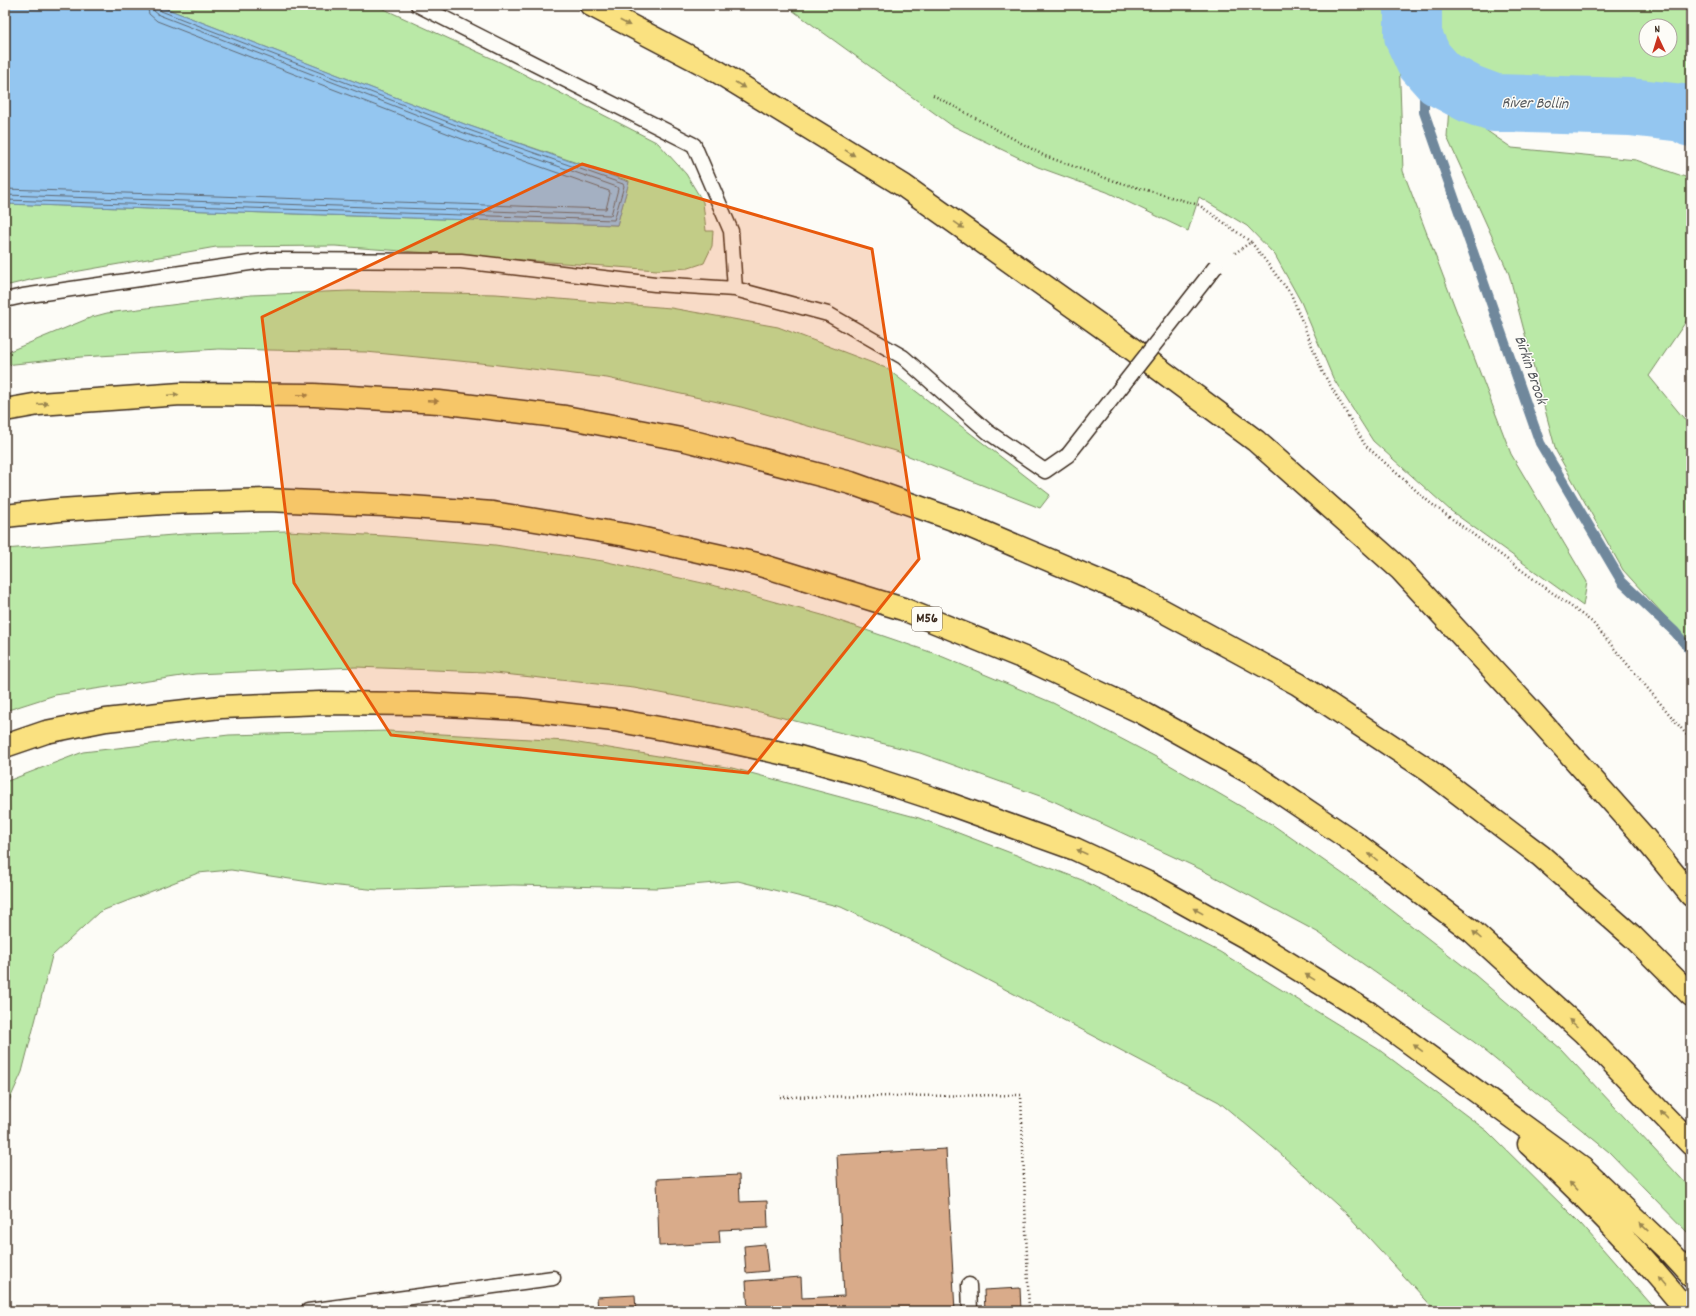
<svg xmlns="http://www.w3.org/2000/svg" width="1696" height="1316" viewBox="0 0 1696 1316" font-family="Dekko,sans-serif">
<rect width="100%" height="100%" fill="#fdfcf7"/>
<filter id="ink" filterUnits="userSpaceOnUse"><feTurbulence type="fractalNoise" baseFrequency=".025" numOctaves="2"/><feDisplacementMap in="SourceGraphic" scale="8" xChannelSelector="R" yChannelSelector="G"/><feConvolveMatrix kernelMatrix="1 2 1 2 8 2 1 2 1" color-interpolation-filters="sRGB"/></filter>
<g filter="url(#ink)">
<path fill="#bae9a7" stroke="#7a8a62" fill-rule="evenodd" d="M 157,5 L 375,5 L 500,62 L 658,143 L 686,174 L 703,202 L 706,231 L 713,231 L 712,246 L 704,263 L 689,268 L 657,270 L 335,246 L 216,247 L 34,279 L 5,286 L 5,204 L 617,225 L 629,181 L 467,125 Z
M 785,5 L 1404,5 L 1399,55 L 1403,171 L 1511,454 L 1587,582 L 1583,606 L 1451,511 L 1373,441 L 1333,378 L 1301,302 L 1275,255 L 1247,226 L 1199,197 L 1188,231 L 1107,192 L 1038,167 L 951,125 Z
M 1434,5 L 1691,5 L 1691,104 L 1629,94 L 1535,95 L 1471,81 L 1432,51 ZM 1646,26 L 1670,26 L 1670,50 L 1646,50 Z
M 1449,105 L 1512,148 L 1636,160 L 1691,179 L 1691,314 L 1649,376 L 1691,427 L 1691,645 L 1623,570 L 1556,451 L 1509,274 L 1447,137 Z
M 349,291 L 496,294 L 671,308 L 778,327 L 886,368 L 1050,495 L 1040,508 L 896,451 L 741,407 L 607,378 L 490,364 L 366,352 L 219,349 L 81,357 L 5,365 L 5,353 L 92,317 L 107,313 L 251,295 Z
M 286,531 L 386,536 L 495,545 L 603,561 L 725,588 L 822,615 L 936,654 L 1053,703 L 1156,757 L 1273,825 L 1363,888 L 1475,975 L 1561,1049 L 1691,1189 L 1691,1236 L 1609,1152 L 1474,1042 L 1319,933 L 1200,869 L 1051,800 L 920,753 L 760,712 L 634,688 L 485,672 L 356,667 L 195,674 L 55,695 L 5,711 L 5,549 L 185,534 Z
M 388,731 L 566,741 L 732,768 L 919,818 L 1082,880 L 1220,952 L 1378,1049 L 1487,1131 L 1581,1224 L 1657,1311 L 1436,1311 L 1347,1214 L 1273,1147 L 1219,1102 L 925,947 L 841,907 L 738,881 L 657,888 L 513,885 L 378,890 L 329,885 L 231,870 L 198,873 L 99,912 L 52,956 L 22,1072 L 5,1110 L 5,782 L 83,752 L 229,735 Z"/>
<path fill="#94c6f0" stroke="#70889c" d="M 5,5 L 157,5 L 467,125 L 629,182 L 617,225 L 5,204 Z"/>
<g fill="none" stroke-linecap="round" stroke-linejoin="round">
<path stroke="#5f6872" stroke-width="1" d="M 5,189 L 606,209 L 610,193 L 609,191 L 462,139 L 157,21 L 149,14 L 147,5
M 5,195 L 611,215 L 618,189 L 617,187 L 464,133 L 159,15 L 154,11 L 153,5
M 5,200 L 614,220 L 624,186 L 623,184 L 466,129 L 161,11 L 158,5"/>
<path stroke="#70889c" stroke-width="10" d="M 1424,60 L 1424,112 L 1540,443 L 1622,582 L 1675,632 L 1691,651"/>
<path stroke="#94c6f0" stroke-width="58" d="M 1413,5 L 1413,36 L 1424,60 L 1440,78 L 1470,94 L 1494,103 L 1630,107 L 1683,113 L 1691,118"/>
</g>
<path fill="#d9ab8a" stroke="#3b2a1e" d="M 946,1149 L 955,1311 L 748,1311 L 746,1281 L 801,1277 L 802,1298 L 844,1296 L 837,1155 Z
M 739,1175 L 740,1202 L 767,1201 L 768,1228 L 719,1230 L 720,1243 L 659,1246 L 657,1179 Z
M 765,1244 L 768,1271 L 746,1273 L 744,1246 Z
M 1020,1288 L 1021,1311 L 985,1311 L 984,1290 Z
M 635,1295 L 636,1311 L 598,1311 L 597,1297 Z"/>
<g fill="none" stroke-linecap="round" stroke-linejoin="round">
<g stroke="#3b2a1e" stroke-width="17">
<path id="service" d="M 418,5 L 694,145 L 731,231 L 735,289 L 828,314 L 903,357 L 988,432 L 1045,471 L 1068,455
M 5,300 L 23,296 L 270,260 L 461,261 L 655,284 L 735,289
M 969,1285 L 970,1311
M 308,1311 L 553,1278"/>
</g>
<g stroke="#3b2a1e" stroke-width="25">
<path id="motorway" d="M 591,5 L 715,70 L 904,186 L 1112,334 L 1256,441 L 1401,570 L 1533,713 L 1643,836 L 1691,895
M 5,410 L 39,404 L 181,394 L 314,395 L 439,402 L 565,417 L 686,440 L 851,483 L 955,520 L 1141,599 L 1298,684 L 1428,770 L 1541,856 L 1633,937 L 1691,995
M 5,516 L 60,510 L 164,503 L 267,500 L 384,505 L 493,513 L 626,535 L 757,564 L 903,609 L 1029,660 L 1143,713 L 1251,773 L 1355,843 L 1473,932 L 1584,1033 L 1691,1144
M 5,746 L 46,732 L 106,720 L 221,707 L 320,703 L 426,704 L 518,709 L 614,720 L 709,737 L 799,757 L 856,773 L 941,801 L 1075,849 L 1146,882 L 1249,939 L 1369,1013 L 1583,1169 L 1670,1252 L 1691,1275
M 1529,1144 C 1585,1196 1639,1251 1687,1311"/>
</g>
<path stroke="#3b2a1e" stroke-width="2.5" stroke-dasharray="1 3" stroke-linecap="butt" d="M 933,95 L 1045,156 L 1111,180 L 1199,205 L 1251,242
M 1235,253 L 1251,242 L 1291,294 L 1322,371 L 1365,445 L 1429,502 L 1592,622 L 1691,740
M 780,1097 L 1021,1095 L 1029,1311"/>
<use href="#service" stroke="#fdfcf7" stroke-width="14"/>
<use href="#motorway" stroke="#fae180" stroke-width="22"/>
<g stroke="#3b2a1e" stroke-width="17" stroke-linecap="butt">
<path id="service-bridge" d="M 1068,455 L 1216,266"/>
</g>
<use href="#service-bridge" stroke="#fdfcf7" stroke-width="14"/>
</g>
<defs><path id="oneway-solid" d="M-6-.8H1V-3.2L6.5 0L1 3.2V.8H-6Z"/></defs>
<g fill="#9a864f">
<use href="#oneway-solid" transform="translate(625 23) rotate(28)"/>
<use href="#oneway-solid" transform="translate(740 85) rotate(32)"/>
<use href="#oneway-solid" transform="translate(850 153) rotate(31)"/>
<use href="#oneway-solid" transform="translate(959 225) rotate(35)"/>
<use href="#oneway-solid" transform="translate(173 395) rotate(-4)"/>
<use href="#oneway-solid" transform="translate(303 395) rotate(1)"/>
<use href="#oneway-solid" transform="translate(433 401) rotate(3)"/>
<use href="#oneway-solid" transform="translate(43 404) rotate(-5)"/>
<use href="#oneway-solid" transform="translate(1082 852) rotate(-155)"/>
<use href="#oneway-solid" transform="translate(1373 857) rotate(-143)"/>
<use href="#oneway-solid" transform="translate(1198 911) rotate(-151)"/>
<use href="#oneway-solid" transform="translate(1477 935) rotate(-138)"/>
<use href="#oneway-solid" transform="translate(1310 977) rotate(-149)"/>
<use href="#oneway-solid" transform="translate(1573 1023) rotate(-138)"/>
<use href="#oneway-solid" transform="translate(1418 1048) rotate(-144)"/>
<use href="#oneway-solid" transform="translate(1664 1115) rotate(-134)"/>
<use href="#oneway-solid" transform="translate(1573 1186) rotate(-133)"/>
<use href="#oneway-solid" transform="translate(1644 1227) rotate(-136)"/>
<use href="#oneway-solid" transform="translate(1662 1281) rotate(-130)"/>
</g>
</g>
<path fill="#e8590c" fill-opacity="0.2" stroke="#e8590c" stroke-width="3" stroke-linejoin="round" d="M 582,164 L 872,249 L 919,559 L 748,773 L 391,735 L 294,583 L 262,317 Z"/>
<g text-anchor="middle" dominant-baseline="central" stroke-width="3" stroke-linejoin="round" paint-order="stroke">
<rect fill="#fdfcf7" stroke="#75695f" stroke-width="1" x="912" y="607" width="30" height="24" rx="3"/>
<g font-size="14" font-weight="bold" fill="#3b2a1e">
<text x="927" y="619">M56</text>
</g>
<g font-size="16" font-style="italic" fill="#56595d" stroke="#fdfcf7">
<text transform="translate(1535 104) rotate(1)">River Bollin</text>
<text transform="translate(1530 370) rotate(71)">Birkin Brook</text>
</g>
</g>
<rect width="1696" height="1316" fill="none" stroke="#fdfcf7" stroke-width="20"/>
<rect x="10" y="10" width="1676" height="1296" fill="none" stroke="#3b2a1e" stroke-width="1.5" filter="url(#ink)"/>
<g transform="translate(1658 38) rotate(356)"><circle r="19" fill="#fdfcf7" stroke="#afa8a0"/>
<path d="M0-3L7 15L0 10L-7 15Z" fill="#c8321e"/>
<text y="-6" font-size="11" font-weight="bold" text-anchor="middle" fill="#3b2a1e">N</text>
</g>
</svg>
